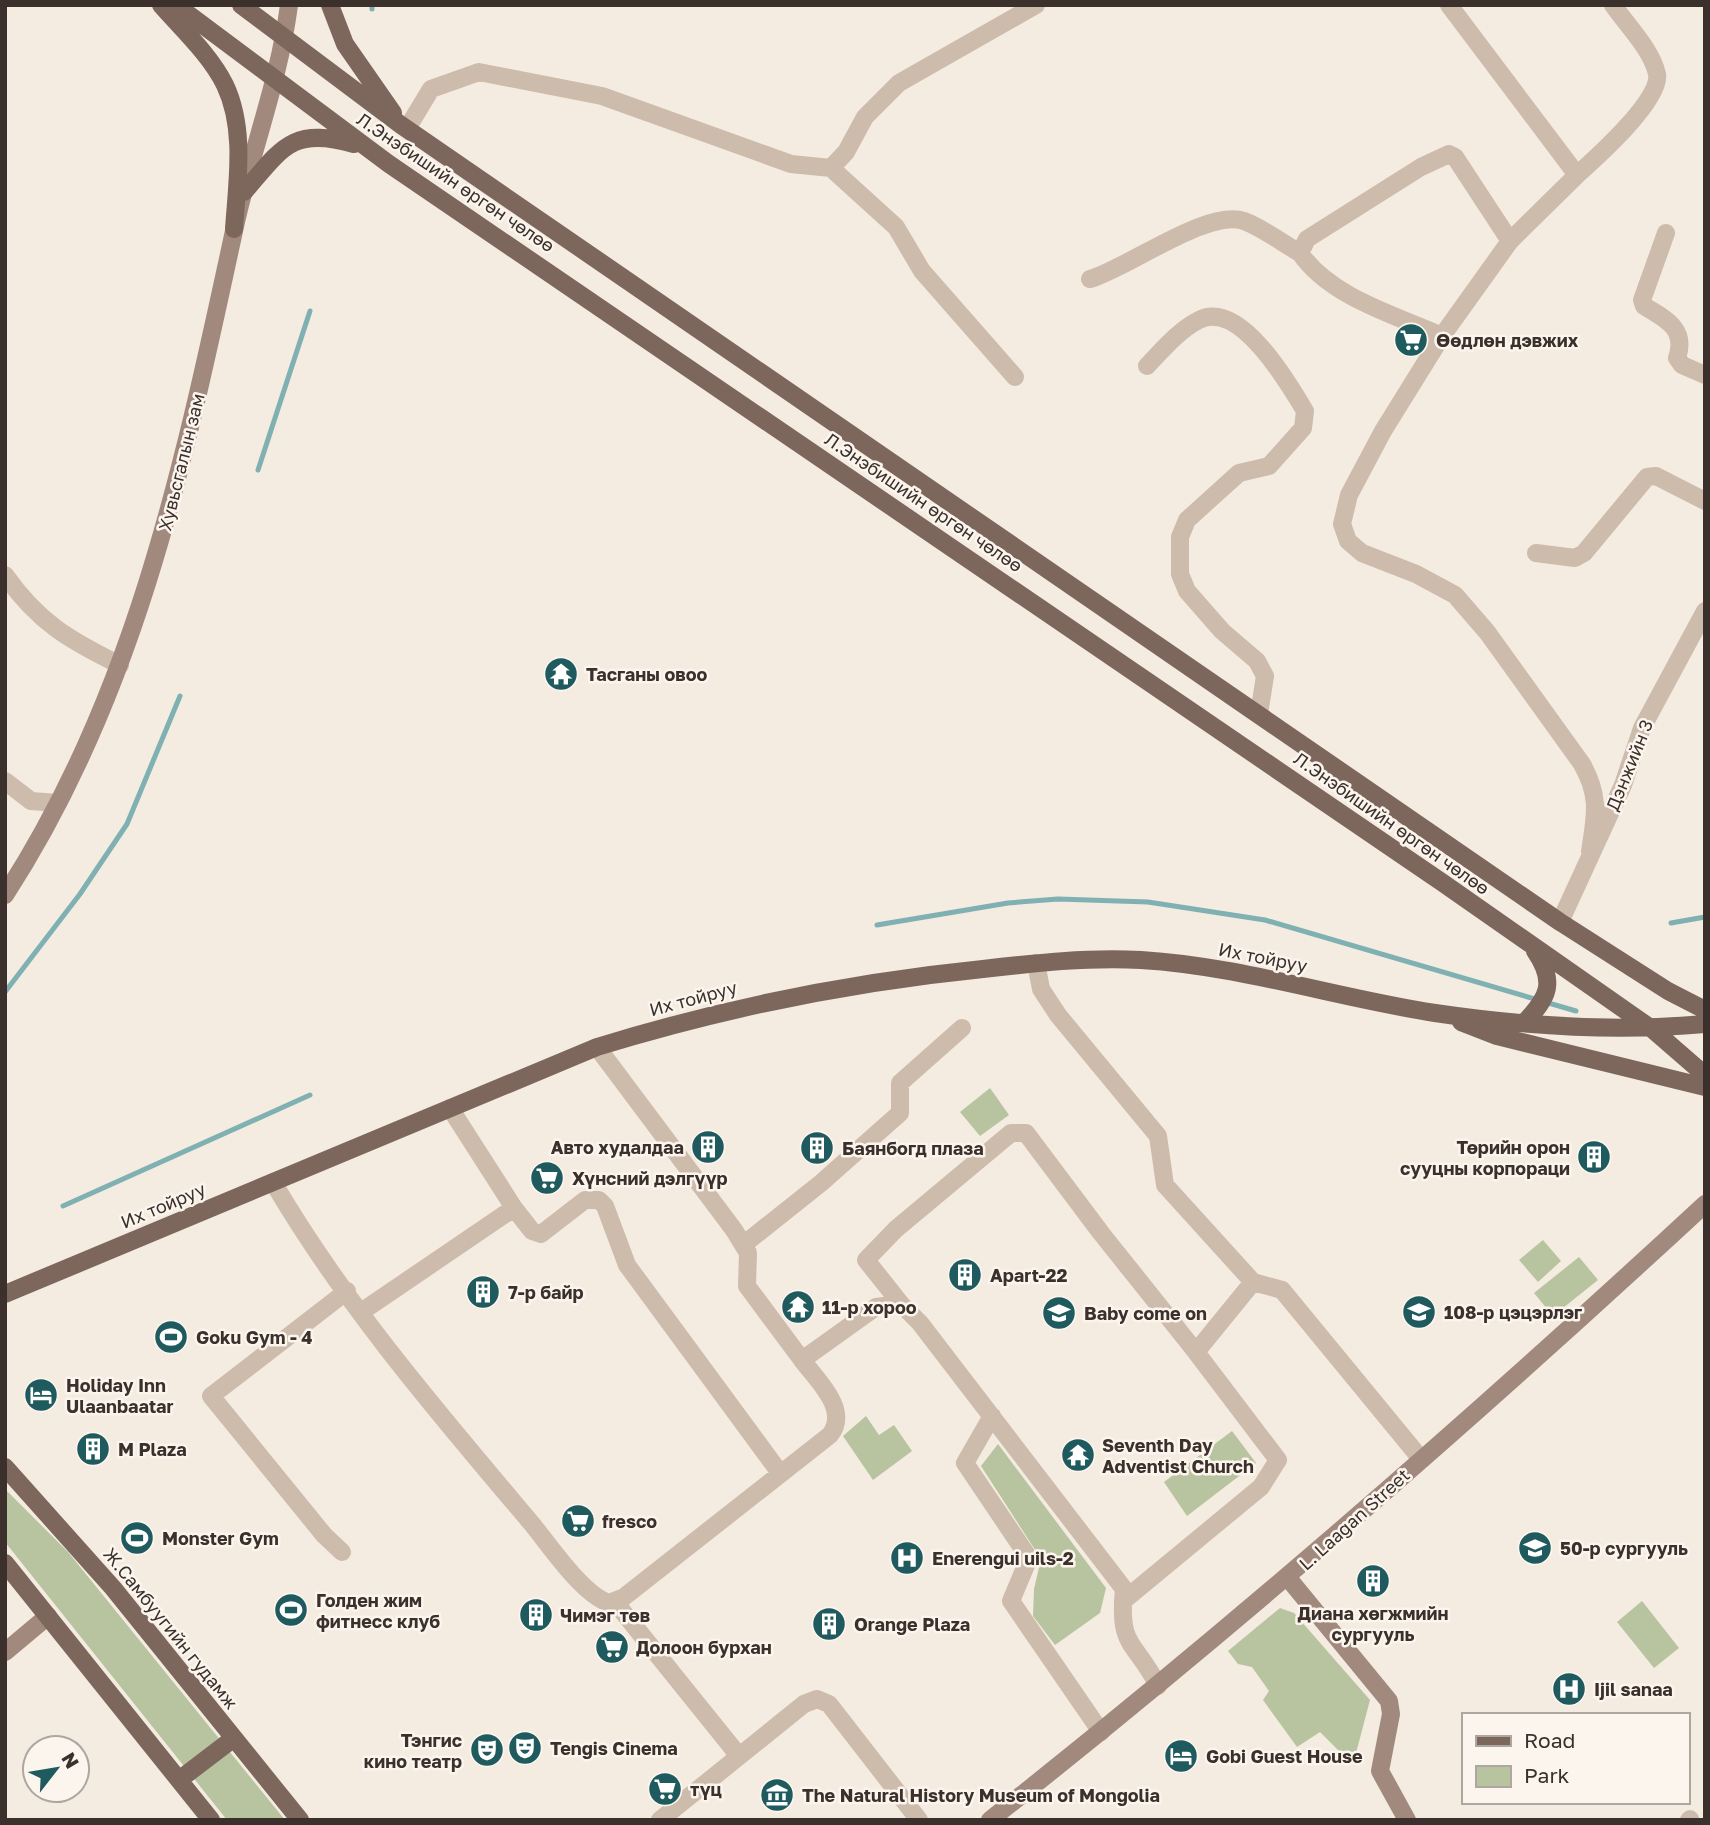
<svg xmlns="http://www.w3.org/2000/svg" width="1710" height="1825" viewBox="0 0 1710 1825" font-family="'Golos Text',sans-serif">
<rect width="100%" height="100%" fill="#f4ebe1"/>
<path fill="#b8c4a0" d="M 990,1088 L 1009,1115 L 980,1136 L 960,1112 Z
M 1543,1240 L 1561,1261 L 1538,1282 L 1519,1260 Z
M 1579,1257 L 1598,1280 L 1553,1316 L 1534,1293 Z
M 866,1416 L 879,1435 L 894,1425 L 912,1451 L 873,1480 L 843,1436 Z
M 1232,1431 L 1256,1463 L 1187,1516 L 1164,1482 Z
M 998,1444 L 1106,1588 L 1100,1613 L 1055,1645 L 1033,1616 L 1034,1589 L 1041,1559 L 981,1466 Z
M 7,1491 L 68,1552 L 285,1820 L 227,1820 L 5,1542 Z
M 1642,1601 L 1679,1648 L 1654,1668 L 1617,1622 Z
M 1280,1608 L 1294,1613 L 1370,1700 L 1355,1757 L 1343,1755 L 1320,1732 L 1297,1747 L 1263,1700 L 1269,1691 L 1252,1667 L 1238,1664 L 1228,1651 Z"/>
<g fill="none" stroke-linecap="round" stroke-linejoin="round">
<path stroke="#7fb0b2" stroke-width="5" d="M 372,9 L 372,5
M 258,470 L 310,311
M 1671,923 L 1705,917
M 877,925 L 1008,903 L 1058,899 L 1148,902 L 1265,920 L 1576,1011
M 5,992 L 80,894 L 127,824 L 180,696
M 63,1206 L 310,1095"/>
<path stroke="#cdbbac" stroke-width="18" d="M 1449,5 L 1577,175 L 1510,241 L 1442,336 L 1383,431 L 1349,495 L 1342,524 L 1348,541 L 1362,553 L 1416,574 L 1455,595 L 1487,632 L 1582,764 C 1601,798 1595,816 1590,852
M 408,127 L 431,89 L 479,72 L 602,96 L 791,164 L 831,168 L 846,152 L 865,117 L 899,83 L 1036,5
M 831,168 L 896,227 L 922,271 L 1015,377
M 1577,175 C 1596,158 1662,99 1657,74 C 1652,50 1627,25 1613,5
M 1666,233 L 1642,300 L 1644,306 C 1666,319 1687,329 1677,358 L 1682,365 L 1705,375
M 1090,279 C 1128,268 1208,208 1244,221 C 1263,228 1282,243 1300,253
M 1442,336 C 1395,315 1330,297 1300,253 L 1307,239 L 1421,167 L 1449,154 L 1455,157 L 1510,241
M 1147,366 C 1162,350 1179,330 1199,320 C 1240,299 1289,384 1305,411 L 1303,428 L 1269,466 L 1239,473 L 1187,520 L 1180,537 L 1180,574 L 1187,591 L 1222,631 L 1257,661 L 1265,676 L 1259,714
M 1536,553 L 1575,558 L 1584,553 L 1647,477 L 1656,476 L 1705,501
M 5,575 C 38,622 69,640 120,665
M 5,781 L 31,801 L 58,803
M 1560,922 L 1623,785 L 1642,728 L 1705,611
M 1036,963 L 1041,989 L 1058,1015 L 1158,1136 L 1165,1185 L 1253,1282 L 1282,1290 L 1421,1459
M 597,1047 L 734,1230 L 748,1253 L 747,1286 L 802,1360
M 273,1182 C 345,1305 440,1415 532,1524 C 550,1546 583,1595 609,1603 L 624,1597 L 830,1435 C 850,1410 817,1380 802,1360 L 876,1307 L 901,1304 L 920,1323 L 1124,1589 C 1118,1649 1135,1640 1158,1686
M 514,1208 L 532,1231 L 541,1234 L 585,1200 L 599,1200 L 605,1206 L 627,1265 L 780,1473
M 743,1245 L 821,1183 L 900,1113 L 900,1083 L 962,1028
M 901,1304 L 866,1260 L 896,1229 L 1011,1133 L 1026,1133 L 1101,1233 L 1196,1352
M 361,1312 L 514,1208 L 450,1108
M 992,1416 L 965,1463 L 1029,1558 L 1011,1601 L 1101,1732
M 342,1552 L 324,1535 L 211,1396 L 347,1291
M 1123,1601 L 1261,1487 L 1278,1460 L 1196,1352 L 1253,1282
M 615,1602 L 739,1756
M 660,1820 L 804,1704 L 817,1699 L 829,1704 L 919,1820
M 1689,1820 L 1690,1819"/>
<path stroke="#a18a7d" stroke-width="18" d="M 5,895 C 136,694 184,462 234,231 C 250,155 279,82 289,5
M 1288,1578 L 1389,1701 L 1391,1714 L 1380,1771 L 1407,1820
M 5,1652 L 48,1616
M 990,1820 C 1237,1625 1474,1418 1705,1204"/>
<path stroke="#7d675c" stroke-width="18" d="M 161,5 C 183,30 211,56 225,85 C 246,129 237,183 234,229
M 176,5 L 389,164 L 1443,883 L 1652,1029 L 1705,1075
M 241,5 L 401,125 L 1560,922 L 1668,991 L 1705,1010
M 330,5 L 345,44 L 393,113
M 244,192 C 282,148 292,126 354,144
M 1461,1022 L 1497,1036 L 1705,1087
M 1524,1023 C 1549,997 1556,982 1535,951
M 5,1294 L 597,1047 C 724,1008 852,982 983,969 C 1035,963 1089,957 1141,960 C 1241,966 1337,998 1435,1013 C 1523,1026 1616,1032 1705,1024
M 5,1467 L 113,1588 L 300,1820
M 5,1563 L 211,1820
M 179,1780 L 234,1738"/>
</g>
<defs>
<g id="supermarket-disc" transform="scale(1.75)"><circle r="9.5" fill="#1f5a5e" stroke="#fbf5ee"/><path d="M-6-5.5h2.5l.6 2H6L4.5 2H-2.5L-4.4-4H-6ZM-1.5 3.2a1.3 1.3 0 1 0 .1 0ZM3 3.2a1.3 1.3 0 1 0 .1 0Z" fill="#fff"/></g>
<g id="temple-disc" transform="scale(1.75)"><circle r="9.5" fill="#1f5a5e" stroke="#fbf5ee"/><path d="M0-6L5-2H3V0L6.5 2.5H4V6H1.5V3h-3V6H-4V2.5H-6.5L-3 0V-2H-5Z" fill="#fff"/></g>
<g id="building-disc" transform="scale(1.75)"><circle r="9.5" fill="#1f5a5e" stroke="#fbf5ee"/><path d="M-4-6H4V6H1V3H-1V6H-4ZM-2.5-4.3h1.7v1.8h-1.7ZM.8-4.3h1.7v1.8H.8ZM-2.5-1h1.7V.8h-1.7ZM.8-1h1.7V.8H.8Z" fill="#fff"/></g>
<g id="school-disc" transform="scale(1.75)"><circle r="9.5" fill="#1f5a5e" stroke="#fbf5ee"/><path d="M0-5L7-2L0 1L-7-2ZM-4 1L0 2.5L4 1V4Q0 6-4 4Z" fill="#fff"/></g>
<g id="stadium-disc" transform="scale(1.75)"><circle r="9.5" fill="#1f5a5e" stroke="#fbf5ee"/><path d="M0-5a6.5 5 0 1 0 0 10a6.5 5 0 1 0 0-10ZM-3.5-1.8h7v3.6h-7Z" fill="#fff"/></g>
<g id="hotel-disc" transform="scale(1.75)"><circle r="9.5" fill="#1f5a5e" stroke="#fbf5ee"/><path d="M-6-4.5h1.5V1H6V5H4.5V3h-9V5H-6ZM-4 0a1.8 1.8 0 1 1 3.6 0ZM.5 0V-2.5h3Q6-2.5 6 0Z" fill="#fff"/></g>
<g id="hospital-disc" transform="scale(1.75)"><circle r="9.5" fill="#1f5a5e" stroke="#fbf5ee"/><path d="M-5-5h3v3.5h4V-5h3V5h-3V1.5h-4V5h-3Z" fill="#fff"/></g>
<g id="theatre-disc" transform="scale(1.75)"><circle r="9.5" fill="#1f5a5e" stroke="#fbf5ee"/><path d="M-5-5.5Q0-4 5-5.5V0Q5 5 0 6Q-5 5-5 0ZM-3.3-2.5H-1v1.5H-3.3ZM1-2.5H3.3v1.5H1ZM-2.8 1Q0 5.5 2.8 1Z" fill="#fff"/></g>
<g id="museum-disc" transform="scale(1.75)"><circle r="9.5" fill="#1f5a5e" stroke="#fbf5ee"/><path d="M0-6L6-3V-2H-6V-3ZM-5-1h2V3h-2ZM-1-1h2V3h-2ZM3-1h2V3H3ZM-6 4H6V6H-6Z" fill="#fff"/></g>
</defs>
<g fill-rule="evenodd">
<use href="#supermarket-disc" x="1411" y="340"/>
<use href="#temple-disc" x="561" y="674"/>
<use href="#building-disc" x="708" y="1147"/>
<use href="#building-disc" x="817" y="1148"/>
<use href="#building-disc" x="1594" y="1157"/>
<use href="#supermarket-disc" x="547" y="1178"/>
<use href="#building-disc" x="965" y="1275"/>
<use href="#building-disc" x="483" y="1292"/>
<use href="#temple-disc" x="798" y="1307"/>
<use href="#school-disc" x="1419" y="1312"/>
<use href="#school-disc" x="1059" y="1313"/>
<use href="#stadium-disc" x="171" y="1337"/>
<use href="#hotel-disc" x="41" y="1395"/>
<use href="#building-disc" x="93" y="1449"/>
<use href="#temple-disc" x="1078" y="1455"/>
<use href="#supermarket-disc" x="578" y="1521"/>
<use href="#stadium-disc" x="137" y="1538"/>
<use href="#school-disc" x="1535" y="1548"/>
<use href="#hospital-disc" x="907" y="1558"/>
<use href="#building-disc" x="1373" y="1581"/>
<use href="#stadium-disc" x="291" y="1610"/>
<use href="#building-disc" x="536" y="1615"/>
<use href="#building-disc" x="829" y="1624"/>
<use href="#supermarket-disc" x="612" y="1647"/>
<use href="#hospital-disc" x="1569" y="1689"/>
<use href="#theatre-disc" x="525" y="1748"/>
<use href="#theatre-disc" x="487" y="1750"/>
<use href="#hotel-disc" x="1181" y="1756"/>
<use href="#supermarket-disc" x="665" y="1789"/>
<use href="#museum-disc" x="777" y="1795"/>
</g>
<g text-anchor="middle" dominant-baseline="central" stroke-width="5" stroke-linejoin="round" paint-order="stroke">
<g font-size="18" fill="#3b302b" stroke="#fbf5ee">
<text transform="translate(456 182) rotate(34)">Л.Энэбишийн өргөн чөлөө</text>
<text transform="translate(181 462) rotate(-76)">Хувьсгалын зам</text>
<text transform="translate(924 502) rotate(34)">Л.Энэбишийн өргөн чөлөө</text>
<text transform="translate(1629 765) rotate(-68)">Дэнжийн 3</text>
<text transform="translate(1392 823) rotate(35)">Л.Энэбишийн өргөн чөлөө</text>
<text transform="translate(1263 957) rotate(11)">Их тойруу</text>
<text transform="translate(693 998) rotate(-15)">Их тойруу</text>
<text transform="translate(163 1205) rotate(-23)">Их тойруу</text>
<text transform="translate(1354 1519) rotate(-42)">L. Laagan Street</text>
<text transform="translate(171 1628) rotate(51)">Ж.Самбуугийн гудамж</text>
</g>
<g font-size="18" font-weight="bold" fill="#3b302b" stroke="#fbf5ee" text-anchor="start">
<text x="1436" y="340">Өөдлөн дэвжих</text>
<text x="586" y="674">Тасганы овоо</text>
<text x="684" y="1147" text-anchor="end">Авто худалдаа</text>
<text x="1570" y="1147" text-anchor="end">Төрийн орон<tspan x="1570" dy="21">сууцны корпораци</tspan></text>
<text x="842" y="1148">Баянбогд плаза</text>
<text x="572" y="1178">Хүнсний дэлгүүр</text>
<text x="990" y="1275">Apart-22</text>
<text x="508" y="1292">7-р байр</text>
<text x="822" y="1307">11-р хороо</text>
<text x="1444" y="1312">108-р цэцэрлэг</text>
<text x="1084" y="1313">Baby come on</text>
<text x="196" y="1337">Goku Gym - 4</text>
<text x="66" y="1385">Holiday Inn<tspan x="66" dy="21">Ulaanbaatar</tspan></text>
<text x="1102" y="1445">Seventh Day<tspan x="1102" dy="21">Adventist Church</tspan></text>
<text x="118" y="1449">M Plaza</text>
<text x="602" y="1521">fresco</text>
<text x="162" y="1538">Monster Gym</text>
<text x="1560" y="1548">50-р сургууль</text>
<text x="932" y="1558">Enerengui uils-2</text>
<text x="316" y="1600">Голден жим<tspan x="316" dy="21">фитнесс клуб</tspan></text>
<text x="1373" y="1613" text-anchor="middle">Диана хөгжмийн<tspan x="1373" dy="21">сургууль</tspan></text>
<text x="560" y="1615">Чимэг төв</text>
<text x="854" y="1624">Orange Plaza</text>
<text x="636" y="1647">Долоон бурхан</text>
<text x="1594" y="1689">Ijil sanaa</text>
<text x="462" y="1740" text-anchor="end">Тэнгис<tspan x="462" dy="21">кино театр</tspan></text>
<text x="550" y="1748">Tengis Cinema</text>
<text x="1206" y="1756">Gobi Guest House</text>
<text x="690" y="1789">түц</text>
<text x="802" y="1795">The Natural History Museum of Mongolia</text>
</g>
</g>
<rect width="1710" height="1825" fill="none" stroke="#3b302b" stroke-width="14"/>
<rect x="1462" y="1713" width="228" height="91" fill="#fbf5ee" stroke="#aea6a0" stroke-width="2"/>
<rect x="1476" y="1736" width="35" height="10" fill="#7d675c" stroke="#aea6a0" stroke-width="2"/>
<text x="1524" y="1748" font-size="21" fill="#3b302b">Road</text>
<rect x="1476" y="1766" width="35" height="21" fill="#b8c4a0" stroke="#aea6a0" stroke-width="2"/>
<text x="1524" y="1783" font-size="21" fill="#3b302b">Park</text>
<g transform="translate(56 1769) rotate(59)"><circle r="33" fill="#fbf5ee" stroke="#aea6a0" stroke-width="2"/>
<path d="M0-5L12 26L0 18L-12 26Z" fill="#1f5a5e"/>
<text y="-10" font-size="19" font-weight="bold" text-anchor="middle" fill="#3b302b">N</text>
</g>
</svg>
